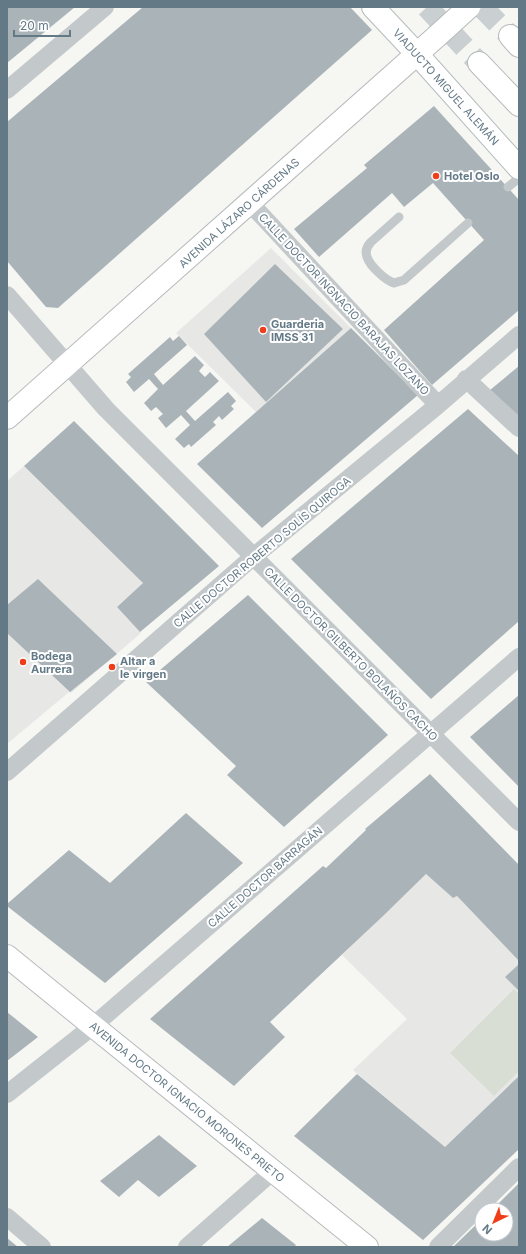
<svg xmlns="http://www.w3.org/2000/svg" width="526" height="1254" viewBox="0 0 526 1254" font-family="Inter,sans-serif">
<rect width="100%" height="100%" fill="#f6f6f2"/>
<path fill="#e7e8e6" d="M 271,248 L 351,328 L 256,412 L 176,333 Z
M 24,466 L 143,583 L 117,607 L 141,633 L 71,693 L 69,692 L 7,744 L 7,481 Z
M 426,874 L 453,898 L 457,896 L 519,961 L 519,964 L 505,977 L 519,991 L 519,1076 L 445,1147 L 353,1070 L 407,1019 L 342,955 Z"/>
<path fill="#d8ded3" d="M 514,989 L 519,994 L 519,1071 L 494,1096 L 450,1053 Z"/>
<path fill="#aab4b8" d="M 7,7 L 75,7 L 7,63 Z
M 143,7 L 350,7 L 372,30 L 58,308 L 46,307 L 7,261 L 7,122 Z
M 434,106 L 519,200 L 519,310 L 432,385 L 384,330 L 484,240 L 433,183 L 404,207 L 392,193 L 319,257 L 294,229 L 367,168 L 364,165 Z
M 275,264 L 343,329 L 266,402 L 204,334 Z
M 351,328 L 418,395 L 262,528 L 197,464 Z
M 179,336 L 187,345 L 154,374 L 163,385 L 195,356 L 204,365 L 199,371 L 205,377 L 210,372 L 219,381 L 186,411 L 195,421 L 228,392 L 236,401 L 231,406 L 234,409 L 222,420 L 219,416 L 213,422 L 216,425 L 191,447 L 189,444 L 184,448 L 175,439 L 190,425 L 181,415 L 166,428 L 158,418 L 163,414 L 156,407 L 151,411 L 144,403 L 158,389 L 149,379 L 134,392 L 126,382 L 131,377 L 128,374 L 170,337 L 173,341 Z
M 519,366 L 519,414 L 512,420 L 484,395 Z
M 468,409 L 519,456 L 519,621 L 431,699 L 291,559 Z
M 74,421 L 219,566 L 140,632 L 117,607 L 143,583 L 24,466 Z
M 38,579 L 117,654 L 70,692 L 7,633 L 7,605 Z
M 248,595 L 388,735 L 284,827 L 227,775 L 236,766 L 146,682 Z
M 519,695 L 519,787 L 470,737 Z
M 430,774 L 519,865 L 519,961 L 457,896 L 453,898 L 426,874 L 382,917 L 270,1022 L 285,1037 L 234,1086 L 150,1019 L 323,866 L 326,868 L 366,830 L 365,829 Z
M 186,813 L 243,863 L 105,983 L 7,906 L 7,904 L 69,850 L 110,883 Z
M 519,964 L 519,991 L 505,977 Z
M 7,1012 L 38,1037 L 7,1061 Z
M 357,1074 L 445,1147 L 519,1076 L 519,1149 L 423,1240 L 294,1136 Z
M 159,1135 L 197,1166 L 159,1197 L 138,1180 L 119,1197 L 100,1181 Z
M 519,1183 L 519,1247 L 453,1247 L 482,1219 L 482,1234 L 506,1234 L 506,1210 L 492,1210 Z
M 262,1218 L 296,1245 L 294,1247 L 227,1247 Z
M 7,1238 L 18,1247 L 7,1247 Z"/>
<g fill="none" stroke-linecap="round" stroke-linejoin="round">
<path stroke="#cad0d2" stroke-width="22" stroke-dasharray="22 11" stroke-linecap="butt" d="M 427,7 L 479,63
M 482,7 L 510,36"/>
<g stroke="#b5bcbf" stroke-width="24">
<path id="secondary" d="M 373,7 L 417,54 L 519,168"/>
</g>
<g stroke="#b6bbbe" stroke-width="24">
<path id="primary" d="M 7,418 L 436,37
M 7,956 L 93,1026 L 367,1247"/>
</g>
<g stroke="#b7bbbe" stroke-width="24">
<path id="motorway" d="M 510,36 L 519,46
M 479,63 L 519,105"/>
</g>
<path stroke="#c3c8cb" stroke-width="9" d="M 508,187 L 519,178
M 399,217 L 371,242 C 367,246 365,251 367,257 C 370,266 385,280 394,283 L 404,280 L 468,223"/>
<path stroke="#c3c8cb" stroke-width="18" d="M 7,90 L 105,7
M 250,203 L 438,405
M 7,295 L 106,409 L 519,822
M 466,379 L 519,428
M 7,772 L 253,557 L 438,405 L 519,335
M 7,1094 L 93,1026 L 519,657
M 7,1217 L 42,1247
M 187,1247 L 273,1171
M 438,1247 L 519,1167"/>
<use href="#secondary" stroke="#fff" stroke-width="22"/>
<use href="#primary" stroke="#fff" stroke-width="22"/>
<use href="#motorway" stroke="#fff" stroke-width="22"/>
<g stroke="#b6bbbe" stroke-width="24" stroke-linecap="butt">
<path id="primary-bridge" d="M 436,37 L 469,7"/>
</g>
<use href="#primary-bridge" stroke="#fff" stroke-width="22"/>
</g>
<g fill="#ef3d1a" stroke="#fff" stroke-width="1.5">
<circle cx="436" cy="176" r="4"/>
<circle cx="263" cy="330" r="4"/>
<circle cx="23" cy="662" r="4"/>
<circle cx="112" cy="667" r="4"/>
</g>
<g text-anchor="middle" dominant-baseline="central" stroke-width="4" stroke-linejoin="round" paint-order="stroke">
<g font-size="11" fill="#637986" stroke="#fff">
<text transform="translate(446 87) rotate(48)">VIADUCTO MIGUEL ALEMÁN</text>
<text transform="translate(239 213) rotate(-42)">AVENIDA LÁZARO CÁRDENAS</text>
<text transform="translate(344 304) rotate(47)">CALLE DOCTOR INGNACIO BARAJAS LOZANO</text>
<text transform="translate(262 552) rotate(-40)">CALLE DOCTOR ROBERTO SOLÍS QUIROGA</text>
<text transform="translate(351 654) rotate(45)">CALLE DOCTOR GILBERTO BOLAÑOS CACHO</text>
<text transform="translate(265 877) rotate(-41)">CALLE DOCTOR BARRAGÁN</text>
<text transform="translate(187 1102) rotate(39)">AVENIDA DOCTOR IGNACIO MORONES PRIETO</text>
</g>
<g font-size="11" font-weight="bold" fill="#637986" stroke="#fff" text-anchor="start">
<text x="444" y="176">Hotel Oslo</text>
<text x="271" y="324">Guarderia<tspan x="271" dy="13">IMSS 31</tspan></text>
<text x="31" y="656">Bodega<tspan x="31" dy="13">Aurrera</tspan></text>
<text x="120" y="661">Altar a<tspan x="120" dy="13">le virgen</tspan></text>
</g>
</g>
<rect width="526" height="1254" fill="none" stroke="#637986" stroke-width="16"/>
<g transform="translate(494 1222) rotate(223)"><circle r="19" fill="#ffffff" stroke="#c1c9cf"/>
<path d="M0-3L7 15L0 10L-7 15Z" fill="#ef3d1a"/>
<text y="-6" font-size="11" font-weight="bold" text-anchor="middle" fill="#637986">N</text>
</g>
<path d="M14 30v6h56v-6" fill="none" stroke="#637986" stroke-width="2"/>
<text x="20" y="30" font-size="12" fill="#637986" stroke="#ffffff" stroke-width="3" paint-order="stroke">20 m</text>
</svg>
